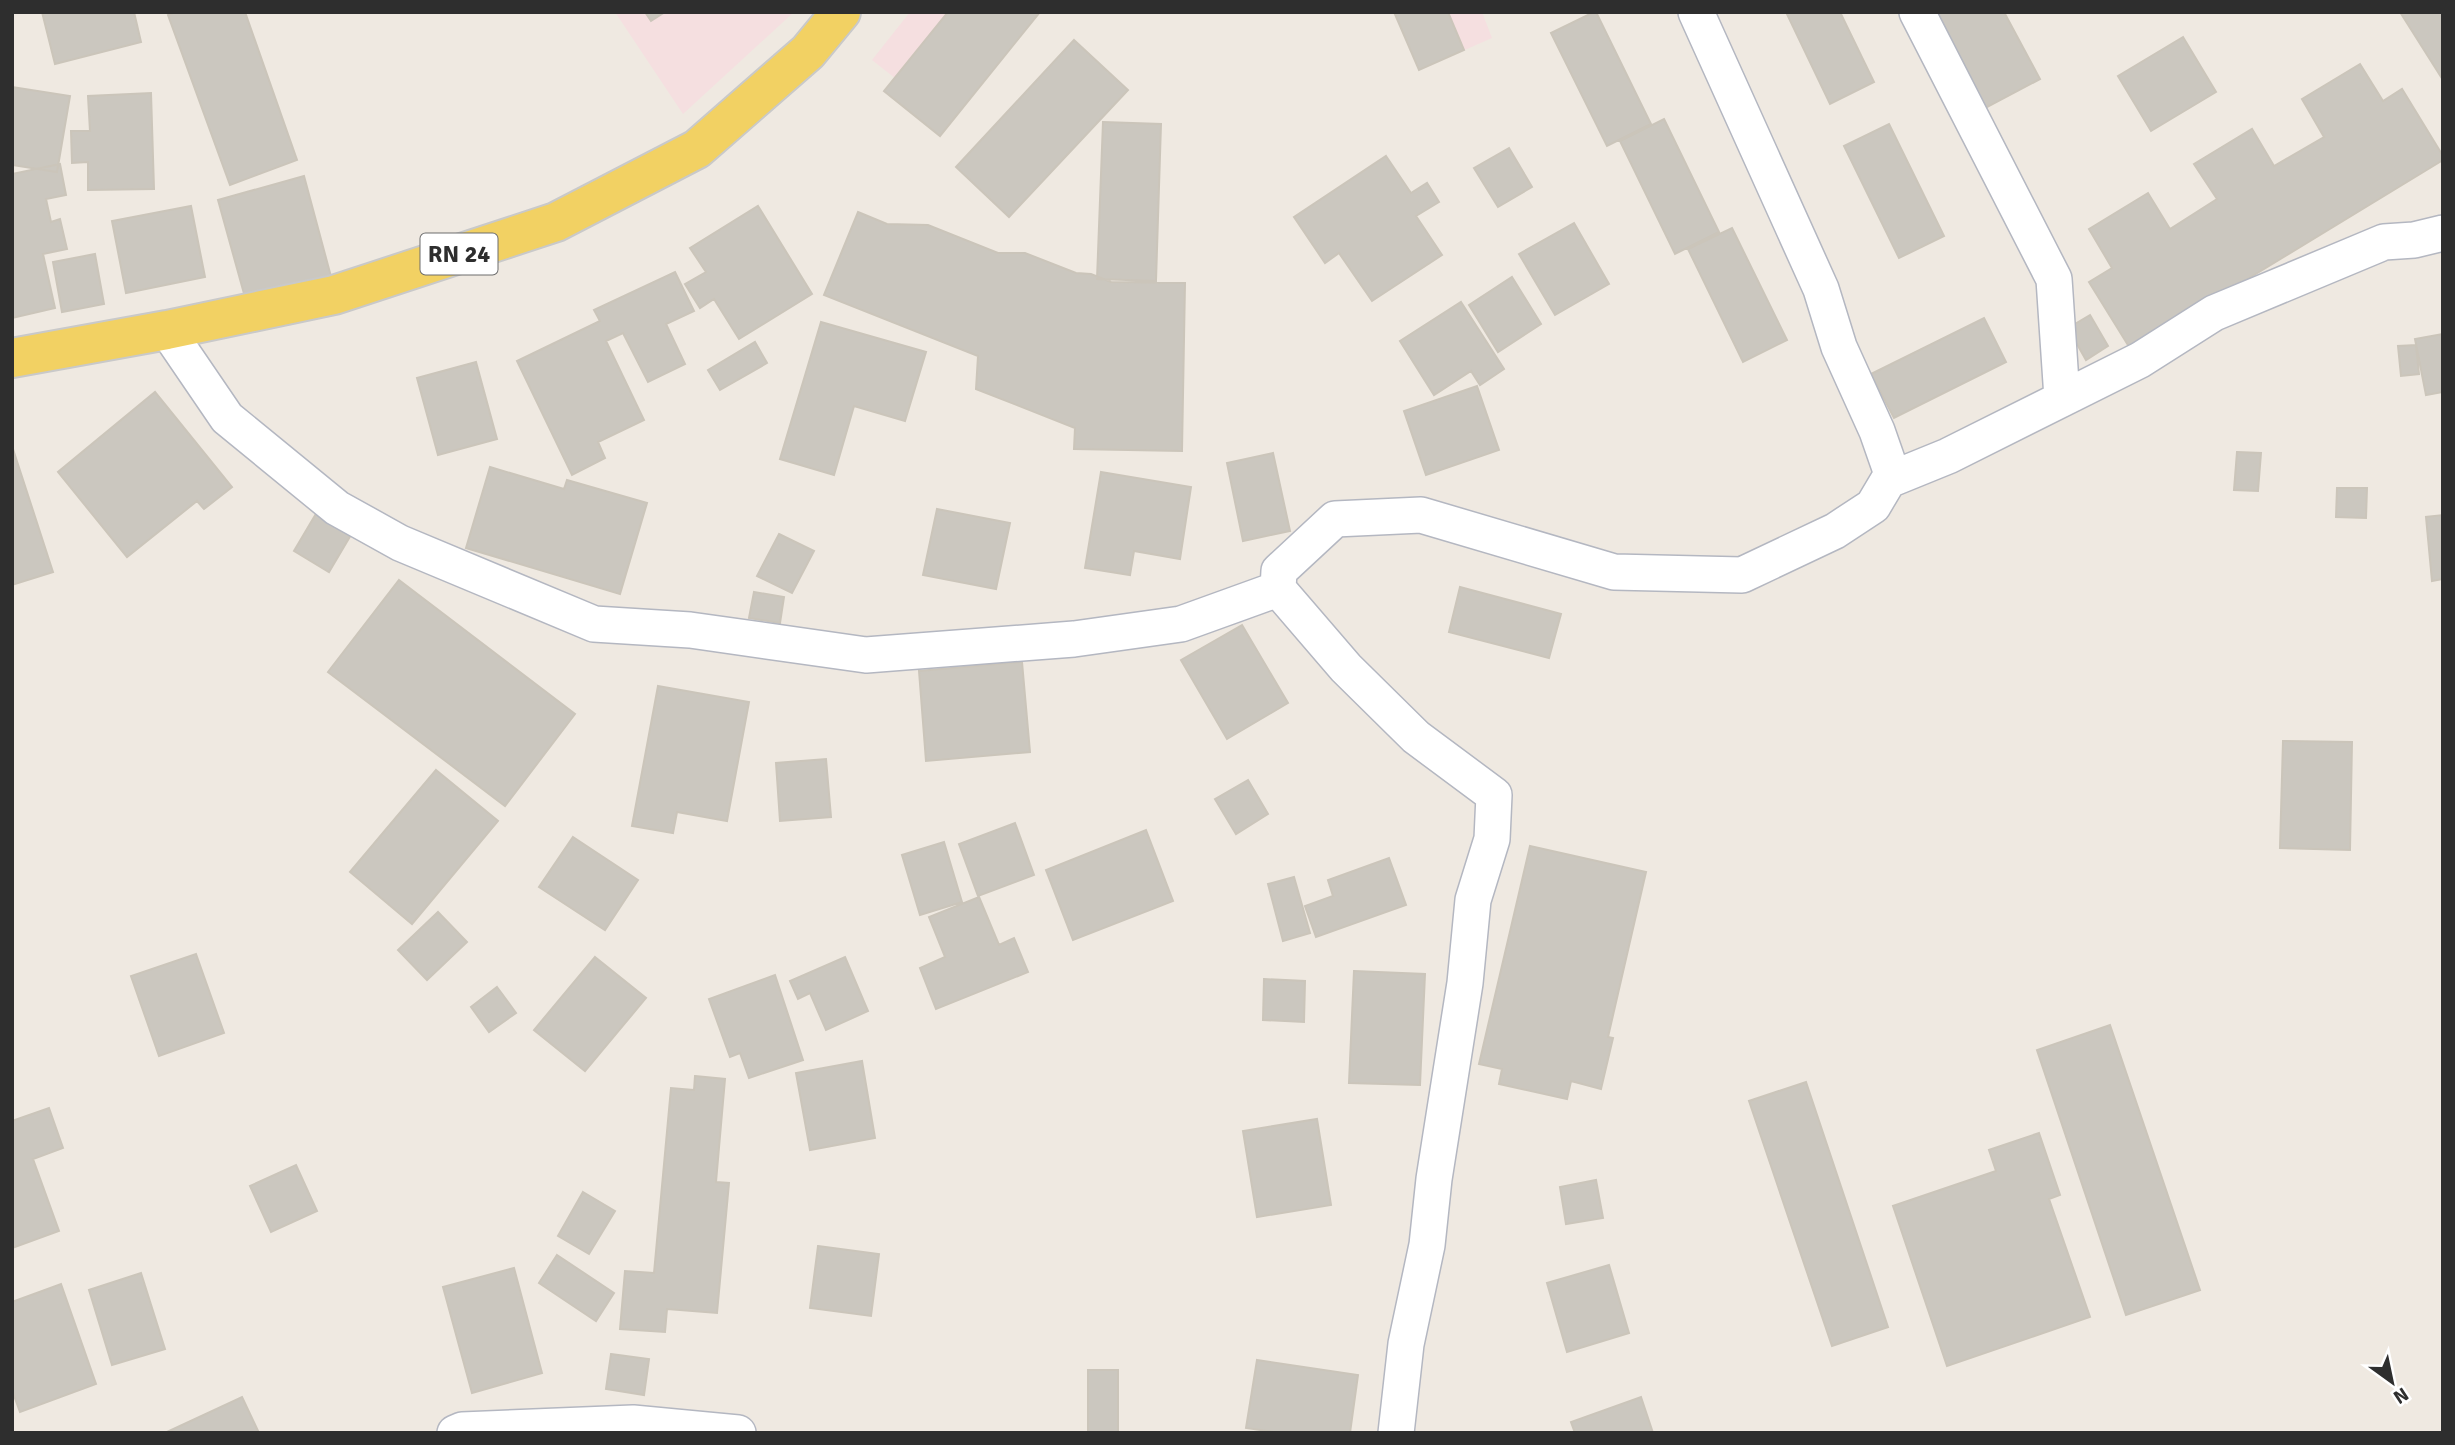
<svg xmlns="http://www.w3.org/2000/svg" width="2455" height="1445" viewBox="0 0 2455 1445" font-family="Signika,sans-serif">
<rect width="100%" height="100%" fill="#efe9e1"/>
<path fill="#f5dfe0" d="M 615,12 L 794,12 L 683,114 Z
M 910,12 L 1008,12 L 933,108 L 872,60 Z
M 1420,12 L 1482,12 L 1492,38 L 1419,70 L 1399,23 Z"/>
<path fill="#cbc7bf" stroke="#cbc5ba" stroke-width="2" d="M 42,12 L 134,12 L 141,42 L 55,64 Z
M 175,12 L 245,12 L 297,160 L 230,185 L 168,15 Z
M 645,12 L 665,12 L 651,21 Z
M 948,12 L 1040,12 L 940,136 L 884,91 Z
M 1394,12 L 1448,12 L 1464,50 L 1419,70 Z
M 1594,12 L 1596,12 L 1651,124 L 1607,146 L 1551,33 Z
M 1786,12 L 1840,12 L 1874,82 L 1830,104 Z
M 1926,12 L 2004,12 L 2040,79 L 1976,113 Z
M 2400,12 L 2443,12 L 2443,80 Z
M 2183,37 L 2216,92 L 2151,131 L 2118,76 Z
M 1074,40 L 1128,90 L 1009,217 L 956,167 Z
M 2360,64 L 2383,101 L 2402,89 L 2443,156 L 2443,160 L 2131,350 L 2089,282 L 2112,268 L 2089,229 L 2148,193 L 2170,229 L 2217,199 L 2194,164 L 2252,129 L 2274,166 L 2324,137 L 2302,99 Z
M 12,87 L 70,96 L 57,172 L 12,165 Z
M 151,93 L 154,189 L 88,190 L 88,162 L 72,163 L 71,131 L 90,131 L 88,96 Z
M 1664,119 L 1719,232 L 1675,254 L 1620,141 Z
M 1103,122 L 1161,124 L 1156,281 L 1097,279 Z
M 1889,124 L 1944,236 L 1899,258 L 1844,146 Z
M 1509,148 L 1532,187 L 1498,207 L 1474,168 Z
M 1386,156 L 1411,193 L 1427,183 L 1439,202 L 1416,216 L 1442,255 L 1372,301 L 1339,253 L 1325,263 L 1294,217 Z
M 60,164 L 66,195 L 46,199 L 51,222 L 60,219 L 67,249 L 43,254 L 55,308 L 12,318 L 12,174 Z
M 304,176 L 333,284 L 248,308 L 218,200 Z
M 191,206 L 205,277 L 126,293 L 112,221 Z
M 758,206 L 812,294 L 739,339 L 714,299 L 700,308 L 685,284 L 706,272 L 690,248 Z
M 858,212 L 887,224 L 928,225 L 998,253 L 1025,253 L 1076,273 L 1091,274 L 1111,282 L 1185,283 L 1182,451 L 1074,449 L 1075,428 L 976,389 L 978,356 L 824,295 Z
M 1574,223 L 1609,284 L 1555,315 L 1519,254 Z
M 1732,228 L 1787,340 L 1743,362 L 1688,249 Z
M 95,254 L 104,304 L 62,312 L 53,262 Z
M 675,272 L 694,311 L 666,324 L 685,364 L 648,382 L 623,333 L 606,341 L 644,420 L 598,442 L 605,458 L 572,475 L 517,361 L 600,321 L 594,310 Z
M 1512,277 L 1541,324 L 1498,352 L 1469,305 Z
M 1461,302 L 1504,369 L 1480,385 L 1471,371 L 1434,395 L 1400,341 Z
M 2090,315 L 2108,346 L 2086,360 L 2068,328 Z
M 1984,318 L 2006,362 L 1894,418 L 1871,374 Z
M 821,322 L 926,352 L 905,421 L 854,406 L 834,475 L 780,459 Z
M 2443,334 L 2443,392 L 2426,395 L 2415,339 Z
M 755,342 L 767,363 L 720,390 L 708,370 Z
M 2416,345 L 2419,374 L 2401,376 L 2398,346 Z
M 476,362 L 497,439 L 438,455 L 417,378 Z
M 1477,386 L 1499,450 L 1426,475 L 1404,411 Z
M 155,392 L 232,487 L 204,509 L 197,501 L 127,557 L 58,472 Z
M 12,446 L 53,572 L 12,585 Z
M 2237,452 L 2261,453 L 2258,491 L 2234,490 Z
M 1273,453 L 1290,531 L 1243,541 L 1227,463 Z
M 490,467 L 564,489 L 567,480 L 647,503 L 620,594 L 466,548 Z
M 1101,472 L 1191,487 L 1180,559 L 1134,551 L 1130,575 L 1085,568 Z
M 2337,488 L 2367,488 L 2366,518 L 2336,517 Z
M 320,507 L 355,528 L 329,572 L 294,551 Z
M 937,509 L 1010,523 L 996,589 L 923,575 Z
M 2443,515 L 2443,579 L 2432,581 L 2426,517 Z
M 779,534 L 814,551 L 792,593 L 757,576 Z
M 399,580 L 575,714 L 505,806 L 328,672 Z
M 1460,587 L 1561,614 L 1549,658 L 1449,632 Z
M 754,592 L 784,597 L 780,623 L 749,618 Z
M 1242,625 L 1288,703 L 1227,739 L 1181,660 Z
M 1022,662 L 1030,752 L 926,761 L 919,671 Z
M 658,686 L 749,702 L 727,821 L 677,812 L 673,833 L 632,826 Z
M 2283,741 L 2352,742 L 2350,850 L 2280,848 Z
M 826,759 L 831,817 L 780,821 L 776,763 Z
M 436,770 L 498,821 L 412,924 L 350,872 Z
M 1248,780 L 1268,814 L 1236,834 L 1215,799 Z
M 1015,823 L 1034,875 L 978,896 L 959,844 Z
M 1146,830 L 1173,901 L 1073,940 L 1046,870 Z
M 573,837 L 638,880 L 605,930 L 539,887 Z
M 944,842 L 962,902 L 920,915 L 902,855 Z
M 1530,846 L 1646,872 L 1608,1037 L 1613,1038 L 1601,1089 L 1571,1081 L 1567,1099 L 1499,1084 L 1502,1069 L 1479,1064 Z
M 1389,858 L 1406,905 L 1316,937 L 1305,906 L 1333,896 L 1328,880 Z
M 1294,877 L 1310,933 L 1283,941 L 1268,884 Z
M 979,897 L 999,945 L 1014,938 L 1028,972 L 936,1009 L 920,968 L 945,957 L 929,917 Z
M 438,912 L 467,942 L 427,980 L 398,950 Z
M 196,954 L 224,1033 L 159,1056 L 131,976 Z
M 595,957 L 646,998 L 585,1071 L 534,1030 Z
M 845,957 L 868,1011 L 826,1030 L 810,993 L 798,999 L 790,981 Z
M 1354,971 L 1425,974 L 1420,1085 L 1349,1083 Z
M 775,975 L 803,1060 L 749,1078 L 740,1053 L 730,1057 L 709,999 Z
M 1264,979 L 1305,981 L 1304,1022 L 1263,1020 Z
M 497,987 L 516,1013 L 489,1032 L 471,1007 Z
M 2110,1025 L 2200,1290 L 2126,1315 L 2037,1050 Z
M 862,1061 L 875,1138 L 810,1150 L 796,1073 Z
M 695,1076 L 725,1079 L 716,1182 L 729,1183 L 717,1313 L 667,1309 L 665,1332 L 620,1329 L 625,1271 L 654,1273 L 671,1088 L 694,1090 Z
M 1806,1082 L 1888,1327 L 1832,1346 L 1749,1101 Z
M 49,1108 L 63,1148 L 33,1159 L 59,1231 L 12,1248 L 12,1121 Z
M 1317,1119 L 1331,1205 L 1257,1217 L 1243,1131 Z
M 2039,1133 L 2060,1195 L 2049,1199 L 2090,1317 L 1947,1366 L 1893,1206 L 1996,1171 L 1989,1150 Z
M 296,1165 L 317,1211 L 271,1232 L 250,1186 Z
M 1596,1180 L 1603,1218 L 1566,1224 L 1560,1187 Z
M 583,1192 L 615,1211 L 589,1254 L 558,1236 Z
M 818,1246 L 879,1254 L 871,1316 L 810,1308 Z
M 557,1255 L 614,1293 L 596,1321 L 539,1283 Z
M 1609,1265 L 1629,1333 L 1567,1352 L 1547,1283 Z
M 514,1268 L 542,1373 L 472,1393 L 443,1287 Z
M 141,1273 L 165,1349 L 112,1365 L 89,1290 Z
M 61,1284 L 96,1384 L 20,1412 L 12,1390 L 12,1302 Z
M 611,1354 L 649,1359 L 644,1395 L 606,1389 Z
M 1257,1360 L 1358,1375 L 1350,1433 L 1280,1433 L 1246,1428 Z
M 1088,1370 L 1118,1370 L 1118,1432 L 1088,1432 Z
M 242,1397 L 259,1433 L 167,1432 Z
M 1641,1397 L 1653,1433 L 1575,1433 L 1571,1422 Z"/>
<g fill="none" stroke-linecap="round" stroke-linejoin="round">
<g stroke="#b4b7c1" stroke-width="38">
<path id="street" d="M 1917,12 L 2054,279 L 2062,398
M 167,330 L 227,418 L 337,508 L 400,543 L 594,624 L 690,630 L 866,655 L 1074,639 L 1181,624 L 1278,589
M 1889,480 L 1948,456 L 2140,360 L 2214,313 L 2384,242 L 2414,240 L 2443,233
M 455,1433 L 462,1430 L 633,1423 L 738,1433
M 1396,1433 L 1406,1344 L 1427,1245 L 1434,1179 L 1465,983 L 1473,900 L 1492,839 L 1494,795 L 1416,737 L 1346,668 L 1278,589 L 1279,571 L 1335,519 L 1421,515 L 1614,572 L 1742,575 L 1835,531 L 1873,506 L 1892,474 L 1877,431 L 1839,347 L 1821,289 L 1696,12"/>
</g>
<g stroke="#c9c9c9" stroke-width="42">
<path id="primary" d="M 12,358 L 167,330 L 334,295 L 556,222 L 697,149 L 808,52 L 841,12"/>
</g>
<use href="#street" stroke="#fff" stroke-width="35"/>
<use href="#primary" stroke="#f2d163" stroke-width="38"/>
</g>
<g text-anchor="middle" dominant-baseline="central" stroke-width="7" stroke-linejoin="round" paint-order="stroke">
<rect fill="#fff" stroke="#6d6d6d" stroke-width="2" x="420.5" y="233.5" width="77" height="41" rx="5"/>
<g font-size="24" font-weight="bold" fill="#2e2e2e">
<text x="459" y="254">RN 24</text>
</g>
</g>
<rect width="2455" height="1445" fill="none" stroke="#2e2e2e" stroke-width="28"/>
<g transform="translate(2392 1382) rotate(147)" stroke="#ffffff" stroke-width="5" paint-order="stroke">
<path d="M0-5L12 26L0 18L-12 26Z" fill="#2e2e2e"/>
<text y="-10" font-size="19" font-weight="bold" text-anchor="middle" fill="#2e2e2e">N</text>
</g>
</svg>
